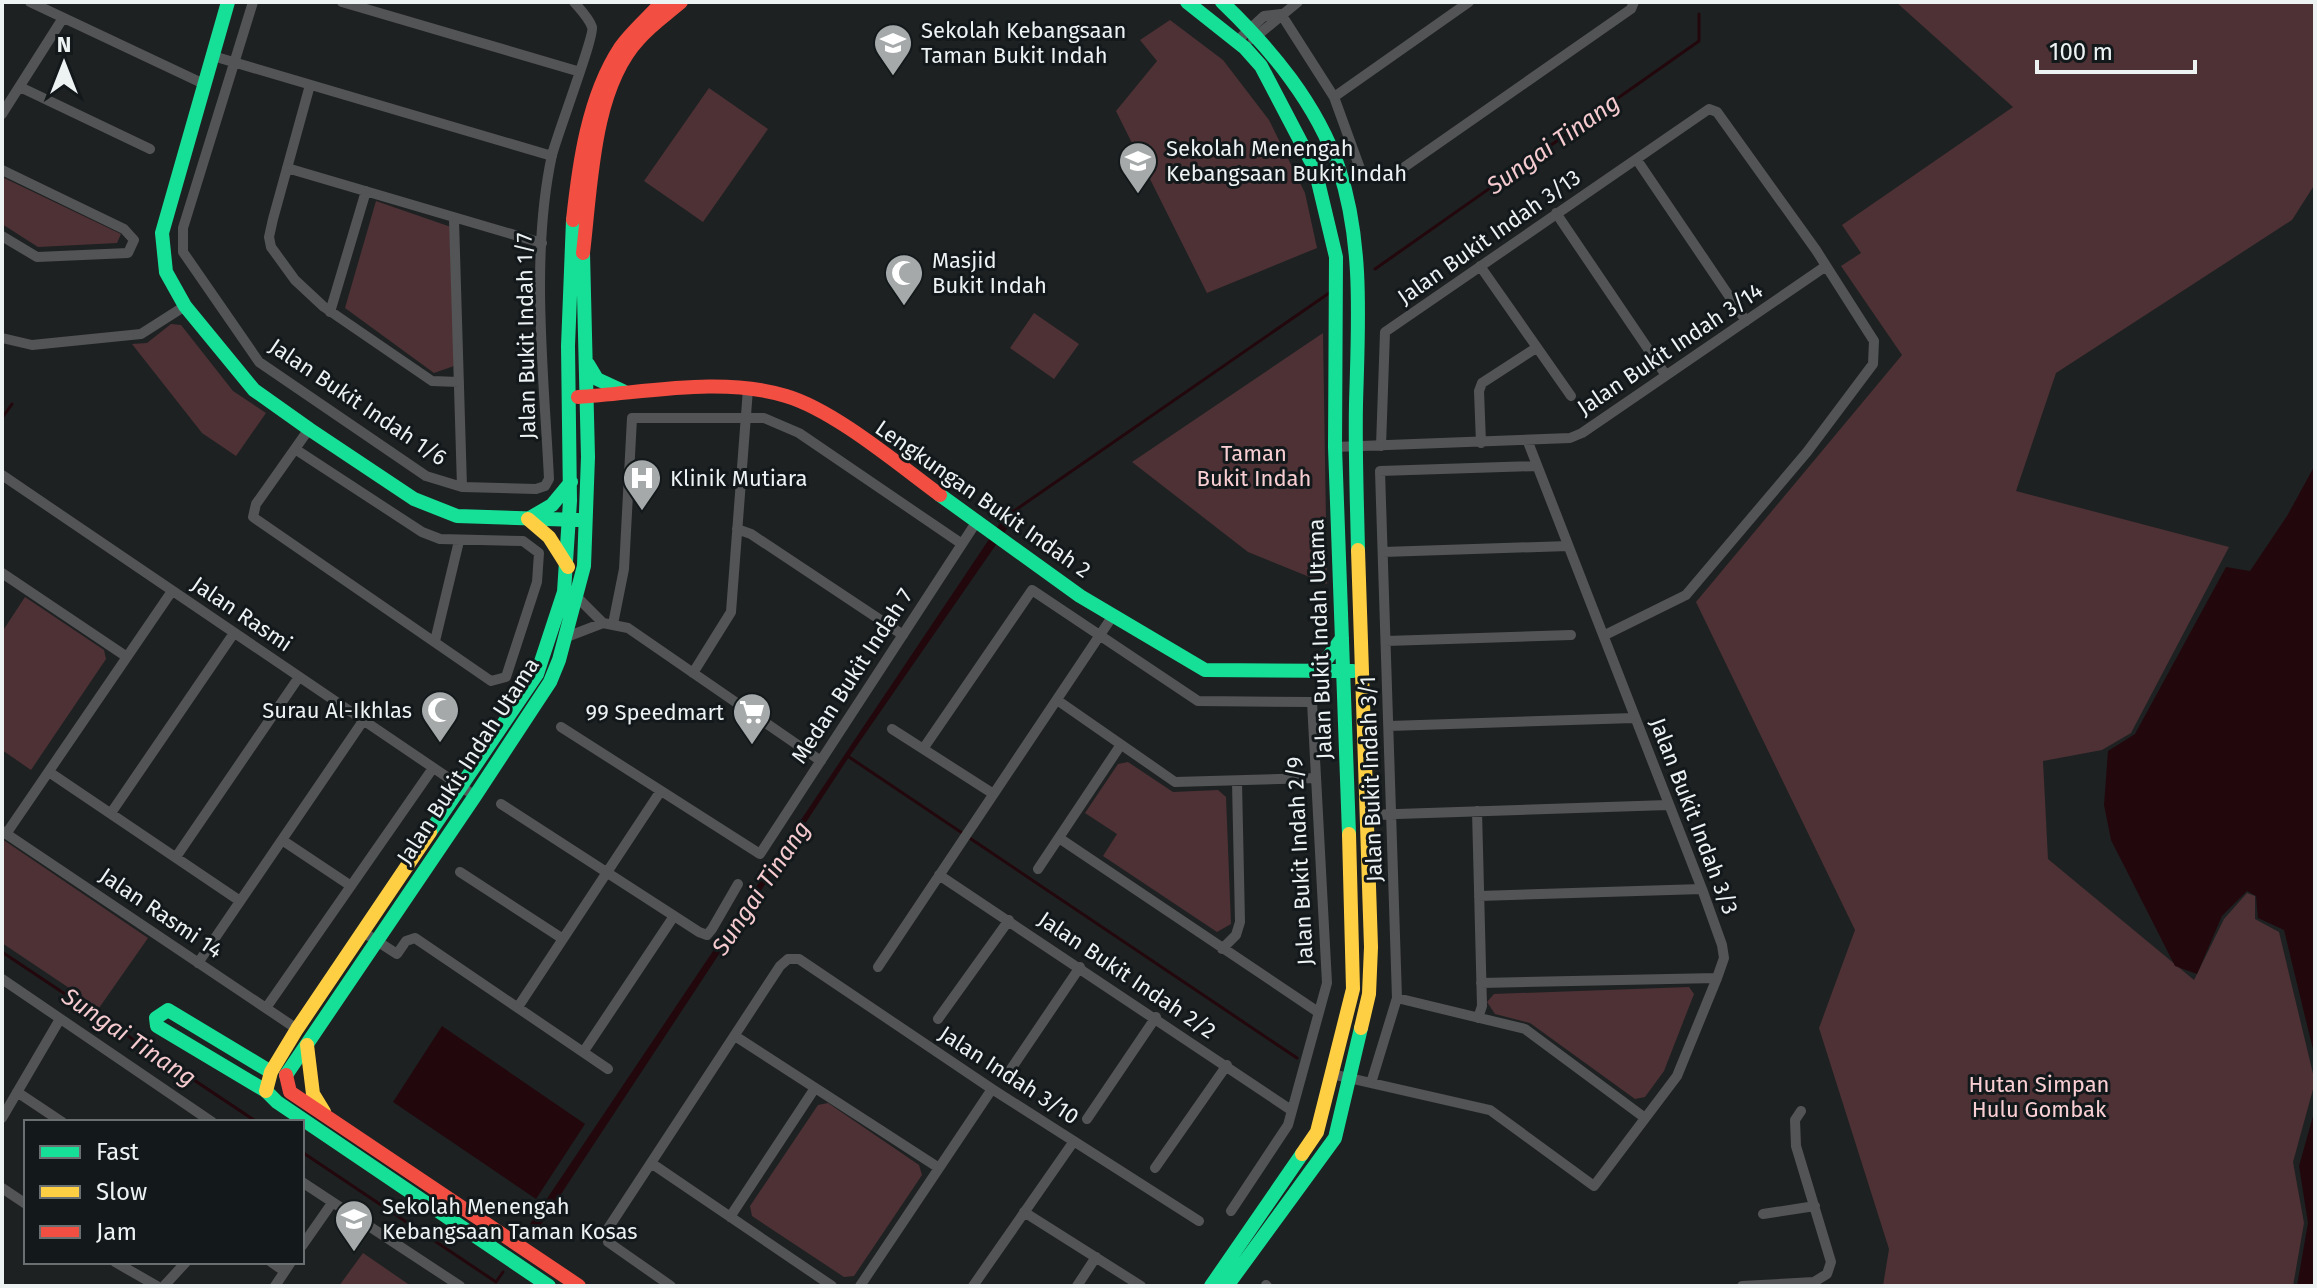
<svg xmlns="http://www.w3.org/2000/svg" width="2317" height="1288" viewBox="0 0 2317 1288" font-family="'Fira Sans',sans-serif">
<rect width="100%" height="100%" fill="#1e2122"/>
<path fill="#4d3135" d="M 1896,2 L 2315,2 L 2315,184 L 2292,220 L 2056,373 L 2016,491 L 2229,547 L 2131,733 L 2102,750 L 2043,761 L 2048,859 L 2194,980 L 2224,919 L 2247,893 L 2255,896 L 2255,919 L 2279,932 L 2315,1082 L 2293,1162 L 2304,1223 L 2293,1286 L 1883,1286 L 1889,1249 L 1819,1028 L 1855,930 L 1696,602 L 1902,355 L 1841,266 L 1861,253 L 1842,225 L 2013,107 Z
M 1170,20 L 1223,60 L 1269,120 L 1305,193 L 1317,248 L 1207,293 L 1116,111 L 1157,61 L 1140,40 Z
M 709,88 L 768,129 L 703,222 L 644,181 Z
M 2,177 L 121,234 L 117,243 L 38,247 L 2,224 Z
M 376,201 L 451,227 L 454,366 L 434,373 L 345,308 Z
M 1034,313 L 1079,344 L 1054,379 L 1010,348 Z
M 171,324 L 181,325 L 233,391 L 266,413 L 236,456 L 202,433 L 132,344 L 147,343 Z
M 1323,333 L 1327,584 L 1248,552 L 1132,462 Z
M 25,597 L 104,650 L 106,659 L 31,770 L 2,750 L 2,632 Z
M 1128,762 L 1173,792 L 1218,790 L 1226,797 L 1231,924 L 1217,932 L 1103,856 L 1117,834 L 1085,813 L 1118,764 Z
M 2,839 L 148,938 L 99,1008 L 2,943 Z
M 1689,987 L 1694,994 L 1664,1071 L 1645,1097 L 1635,1099 L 1530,1023 L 1495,1014 L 1487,1002 L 1494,994 Z
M 828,1103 L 919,1165 L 922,1175 L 854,1276 L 844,1277 L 752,1216 L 750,1206 L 818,1105 Z
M 363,1253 L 411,1286 L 339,1286 Z"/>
<path fill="#22080d" d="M 2315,465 L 2315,1058 L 2284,930 L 2258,918 L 2256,896 L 2247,891 L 2222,916 L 2197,974 L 2175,966 L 2111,840 L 2104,805 L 2108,751 L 2135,734 L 2226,567 L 2250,571 L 2287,516 Z
M 1010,508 L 1018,513 L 849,757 L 538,1229 L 530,1224 Z
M 442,1026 L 585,1124 L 536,1199 L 393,1102 Z
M 2315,1109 L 2315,1286 L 2297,1286 L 2308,1223 L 2299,1166 Z"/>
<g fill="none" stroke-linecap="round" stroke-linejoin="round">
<path stroke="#22080d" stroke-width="3" d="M 1375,269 L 1699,41 L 1699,14
M 2,418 L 12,404
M 1014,511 L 1332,291
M 849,757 L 1297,1058
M 2,952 L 257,1122
M 302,1152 L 496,1282 L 503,1272"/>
<path stroke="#535455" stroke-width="10" d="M 30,2 L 204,84
M 253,2 L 183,228 L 183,252 L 259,362 L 426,476 L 462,487 L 536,489 L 545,486 L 549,479 C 544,375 530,256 552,155 C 557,135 595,35 592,27 C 589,18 580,9 574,2
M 342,2 L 577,71
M 1281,14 L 1334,97 L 1362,174 L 1393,175 L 1631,9 L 1634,2
M 1253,39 L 1298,2
M 1238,40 L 1264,16 L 1281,14
M 213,56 L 552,156
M 310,85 L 273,219 L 269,237 L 271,247 L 295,280 L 324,307 L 432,381 L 459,382
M 20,87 L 150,149
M 1334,97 L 1469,2
M 2,114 L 63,18
M 1637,160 L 1746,321
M 287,168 L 542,243
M 2,170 L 124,229 L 134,240 L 128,253 L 37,257 L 2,236
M 1556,213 L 1665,374
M 454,220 L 462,487
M 1480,266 L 1571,396
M 330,312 L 366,191
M 2,338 L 32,345 L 141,334 L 185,306
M 1481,443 L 1479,391 L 1482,383 L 1536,348
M 1381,446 L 1385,332 L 1709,109 L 1717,112 L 1816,250 L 1874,341 L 1873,364 L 1807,452 L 1686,595 L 1605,635
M 1335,447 L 1570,438 L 1582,433 L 1826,266
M 295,449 L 422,532 L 440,539 L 523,541 L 539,553 L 537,582 L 506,677 L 491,681 L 253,517 L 256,504 L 309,429
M 2,475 L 475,796
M 737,529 L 751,534 L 903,635
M 1383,552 L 1568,546
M 2,573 L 127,657
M 577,597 L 603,623
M 613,624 L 624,569 L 632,418 L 764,418 L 799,433 L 962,544
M 564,638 L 603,623 L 628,628 L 821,761
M 435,641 L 459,541
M 1386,641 L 1571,635
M 693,673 L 731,612 L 748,389
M 1057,700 L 1175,782 L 1316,778
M 1389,726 L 1634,718
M 561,727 L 760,854 L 977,521
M 892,729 L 992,793
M 923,749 L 1032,590 L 1198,701 L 1312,702 L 1327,983 L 1288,1125 L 1231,1211
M 49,772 L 240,901
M 501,804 L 699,932 L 707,935 L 712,929 L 738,884
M 1477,811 L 1482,1006 L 1478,1018
M 111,813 L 234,633
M 1367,815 L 1668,805
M 2,831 L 297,1029
M 6,834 L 172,591
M 1059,838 L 1318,1012
M 282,840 L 351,886
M 176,857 L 299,677
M 1038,869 L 1120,746
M 460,872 L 563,939
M 939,875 L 1291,1110
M 1479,896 L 1702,889
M 363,932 L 397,954 L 406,941 L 415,938 L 608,1069
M 1222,949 L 1236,935 L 1240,922 L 1237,782
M 198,963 L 363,721
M 878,967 L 1112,617
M 2,979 L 212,1122
M 1481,983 L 1717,978
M 1397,998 L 1525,1029 L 1645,1118
M 518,1007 L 660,792
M 266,1008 L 433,768
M 938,1019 L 1009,920
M 735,1036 L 939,1168
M 584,1051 L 674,916
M 1011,1069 L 1080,967
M 1332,1074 L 1490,1110 L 1594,1186 L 1677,1076 L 1717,978 L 1724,958 L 1722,945 L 1702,889 L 1528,442
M 1371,1083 L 1397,998 L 1380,471 L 1537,466
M 17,1092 L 62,1122
M 2,1118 L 60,1019
M 1087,1119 L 1156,1017
M 651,1163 L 832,1286
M 1155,1168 L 1227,1065
M 302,1182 L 460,1286
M 2,1188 L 26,1204
M 1024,1212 L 1141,1286
M 1763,1214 L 1815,1206
M 730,1217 L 815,1088
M 302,1246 L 332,1203
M 115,1262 L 157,1286
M 271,1262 L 284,1271
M 1266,1285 L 1267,1286
M 164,1286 L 186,1262
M 275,1286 L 291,1262
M 671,1286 L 608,1242 L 607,1230 L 780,966 L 788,959 L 799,959 L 992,1089 L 1199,1221
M 860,1286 L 992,1089
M 973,1286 L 1074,1141
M 1077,1286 L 1096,1257
M 1742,1286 L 1814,1282 L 1827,1274 L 1831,1262 L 1796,1146 L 1795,1120 L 1801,1111"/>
<path stroke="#16e098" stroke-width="14" d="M 228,2 L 162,233 L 166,272 L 185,306 L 254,390 L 309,429 L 414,499 L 457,516 L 578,520
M 1187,2 L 1245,48 L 1261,66 L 1315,169 L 1336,257 L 1335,447 L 1349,834
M 1222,2 C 1271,49 1317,104 1339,169 C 1364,244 1358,327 1356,404 C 1355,453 1357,501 1358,550
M 588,364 L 597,379 L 623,391
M 940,495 L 1080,596 L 1205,670 L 1353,671
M 528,519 L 552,505 L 571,482
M 1310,671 L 1326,660 L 1342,638
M 430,832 L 537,674 L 564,592 L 570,501 L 568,346 L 573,220
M 271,1072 L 168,1010 L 156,1018 L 157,1026 L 266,1091 L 277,1102 L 549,1286
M 286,1075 L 475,796 L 550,682 L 559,660 L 584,566 L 588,457 L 583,253
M 1211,1286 L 1302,1154
M 1227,1286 L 1335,1138 L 1361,1028"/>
<path stroke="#ffcf43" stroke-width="14" d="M 528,519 L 549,537 L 568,567
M 1358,550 L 1371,947 L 1369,994 L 1361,1028
M 307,1045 L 313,1094 L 324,1112
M 266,1091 L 271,1072 L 297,1029 L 430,832
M 1302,1154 L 1317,1132 L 1353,989 L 1349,834"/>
<path stroke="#f24e42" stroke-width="14" d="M 573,220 C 579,164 588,97 620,48 C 631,32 649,17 662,2
M 583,253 C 591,188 592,89 639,39 C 651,25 667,14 681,2
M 578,397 C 644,393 721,376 786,396 C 834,410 899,465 940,495
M 286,1075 L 290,1092 L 579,1286"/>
</g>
<defs>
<g id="school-pin" transform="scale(2)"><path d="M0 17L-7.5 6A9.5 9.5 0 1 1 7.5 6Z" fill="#a5a9aa" stroke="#13191b"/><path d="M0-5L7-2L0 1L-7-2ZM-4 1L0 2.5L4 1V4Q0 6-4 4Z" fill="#fff"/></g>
<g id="mosque-pin" transform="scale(2)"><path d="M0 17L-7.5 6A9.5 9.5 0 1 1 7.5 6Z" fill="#a5a9aa" stroke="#13191b"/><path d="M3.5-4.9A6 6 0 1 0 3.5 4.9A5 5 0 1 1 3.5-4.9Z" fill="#fff"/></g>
<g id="hospital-pin" transform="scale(2)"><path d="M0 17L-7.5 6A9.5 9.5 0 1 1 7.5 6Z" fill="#a5a9aa" stroke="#13191b"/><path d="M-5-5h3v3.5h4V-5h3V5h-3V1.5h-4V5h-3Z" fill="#fff"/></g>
<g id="supermarket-pin" transform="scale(2)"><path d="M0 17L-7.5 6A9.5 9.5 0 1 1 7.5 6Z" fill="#a5a9aa" stroke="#13191b"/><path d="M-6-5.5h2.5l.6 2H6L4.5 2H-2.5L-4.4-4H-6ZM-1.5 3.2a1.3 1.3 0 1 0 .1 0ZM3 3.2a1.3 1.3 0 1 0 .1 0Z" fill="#fff"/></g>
</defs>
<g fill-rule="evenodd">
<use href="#school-pin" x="893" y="43"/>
<use href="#school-pin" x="1138" y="161"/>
<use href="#mosque-pin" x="904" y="273"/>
<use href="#hospital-pin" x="642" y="478"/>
<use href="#mosque-pin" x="440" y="710"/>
<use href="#supermarket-pin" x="752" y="712"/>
<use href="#school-pin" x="354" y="1219"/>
</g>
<g text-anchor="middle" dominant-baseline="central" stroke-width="6" stroke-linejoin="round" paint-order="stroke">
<g font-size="22" fill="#edf2f3" stroke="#13191b" text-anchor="start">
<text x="921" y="30">Sekolah Kebangsaan<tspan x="921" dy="25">Taman Bukit Indah</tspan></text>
<text x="1166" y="148">Sekolah Menengah<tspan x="1166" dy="25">Kebangsaan Bukit Indah</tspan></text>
<text x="932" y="260">Masjid<tspan x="932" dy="25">Bukit Indah</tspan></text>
<text x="670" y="478">Klinik Mutiara</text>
<text x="412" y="710" text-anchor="end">Surau Al-Ikhlas</text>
<text x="724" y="712" text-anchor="end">99 Speedmart</text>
<text x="382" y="1206">Sekolah Menengah<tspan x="382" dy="25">Kebangsaan Taman Kosas</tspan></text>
</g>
<g font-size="22" fill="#edf2f3" stroke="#13191b">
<text transform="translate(1489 237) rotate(-35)">Jalan Bukit Indah 3/13</text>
<text transform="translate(526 336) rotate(-91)">Jalan Bukit Indah 1/7</text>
<text transform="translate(1670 349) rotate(-34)">Jalan Bukit Indah 3/14</text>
<text transform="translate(358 402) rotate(34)">Jalan Bukit Indah 1/6</text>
<text transform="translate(983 499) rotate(35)">Lengkungan Bukit Indah 2</text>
<text transform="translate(242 614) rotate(34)">Jalan Rasmi</text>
<text transform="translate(1320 639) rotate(-92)">Jalan Bukit Indah Utama</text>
<text transform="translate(852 676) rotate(-57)">Medan Bukit Indah 7</text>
<text transform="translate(468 761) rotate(-57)">Jalan Bukit Indah Utama</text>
<text transform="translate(1371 779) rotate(-92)">Jalan Bukit Indah 3/1</text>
<text transform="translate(1694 816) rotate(69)">Jalan Bukit Indah 3/3</text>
<text transform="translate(1300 861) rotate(-93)">Jalan Bukit Indah 2/9</text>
<text transform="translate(161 913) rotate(34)">Jalan Rasmi 14</text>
<text transform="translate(1127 975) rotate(34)">Jalan Bukit Indah 2/2</text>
<text transform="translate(1009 1075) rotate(33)">Jalan Indah 3/10</text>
</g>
<g font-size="22" fill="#facfd3" stroke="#13191b">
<text x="1254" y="453">Taman<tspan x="1254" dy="25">Bukit Indah</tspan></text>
<text x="2039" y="1084">Hutan Simpan<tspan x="2039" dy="25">Hulu Gombak</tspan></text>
</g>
<g font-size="24" font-style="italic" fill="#f6cbd0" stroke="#13191b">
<text transform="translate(1553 144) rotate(-35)">Sungai Tinang</text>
<text transform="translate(761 888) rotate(-56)">Sungai Tinang</text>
<text transform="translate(129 1037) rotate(34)">Sungai Tinang</text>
</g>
</g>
<rect width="2317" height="1288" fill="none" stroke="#edf2f3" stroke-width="8"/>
<rect x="24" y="1120" width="280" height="144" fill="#13191b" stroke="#6a7071" stroke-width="2"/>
<rect x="40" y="1146" width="40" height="12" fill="#16e098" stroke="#6a7071" stroke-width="2"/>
<text x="96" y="1160" font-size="24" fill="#edf2f3">Fast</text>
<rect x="40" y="1186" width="40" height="12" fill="#ffcf43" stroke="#6a7071" stroke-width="2"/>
<text x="96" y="1200" font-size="24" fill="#edf2f3">Slow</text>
<rect x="40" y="1226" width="40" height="12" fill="#f24e42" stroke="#6a7071" stroke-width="2"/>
<text x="96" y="1240" font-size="24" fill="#edf2f3">Jam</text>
<g transform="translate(64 64)" stroke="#13191b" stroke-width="6" paint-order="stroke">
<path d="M0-6L14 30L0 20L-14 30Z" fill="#edf2f3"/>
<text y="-12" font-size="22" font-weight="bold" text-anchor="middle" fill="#edf2f3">N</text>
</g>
<path d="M2037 60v12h158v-12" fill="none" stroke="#edf2f3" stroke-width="4"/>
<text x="2049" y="60" font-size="24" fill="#edf2f3" stroke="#13191b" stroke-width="6" paint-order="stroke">100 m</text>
</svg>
